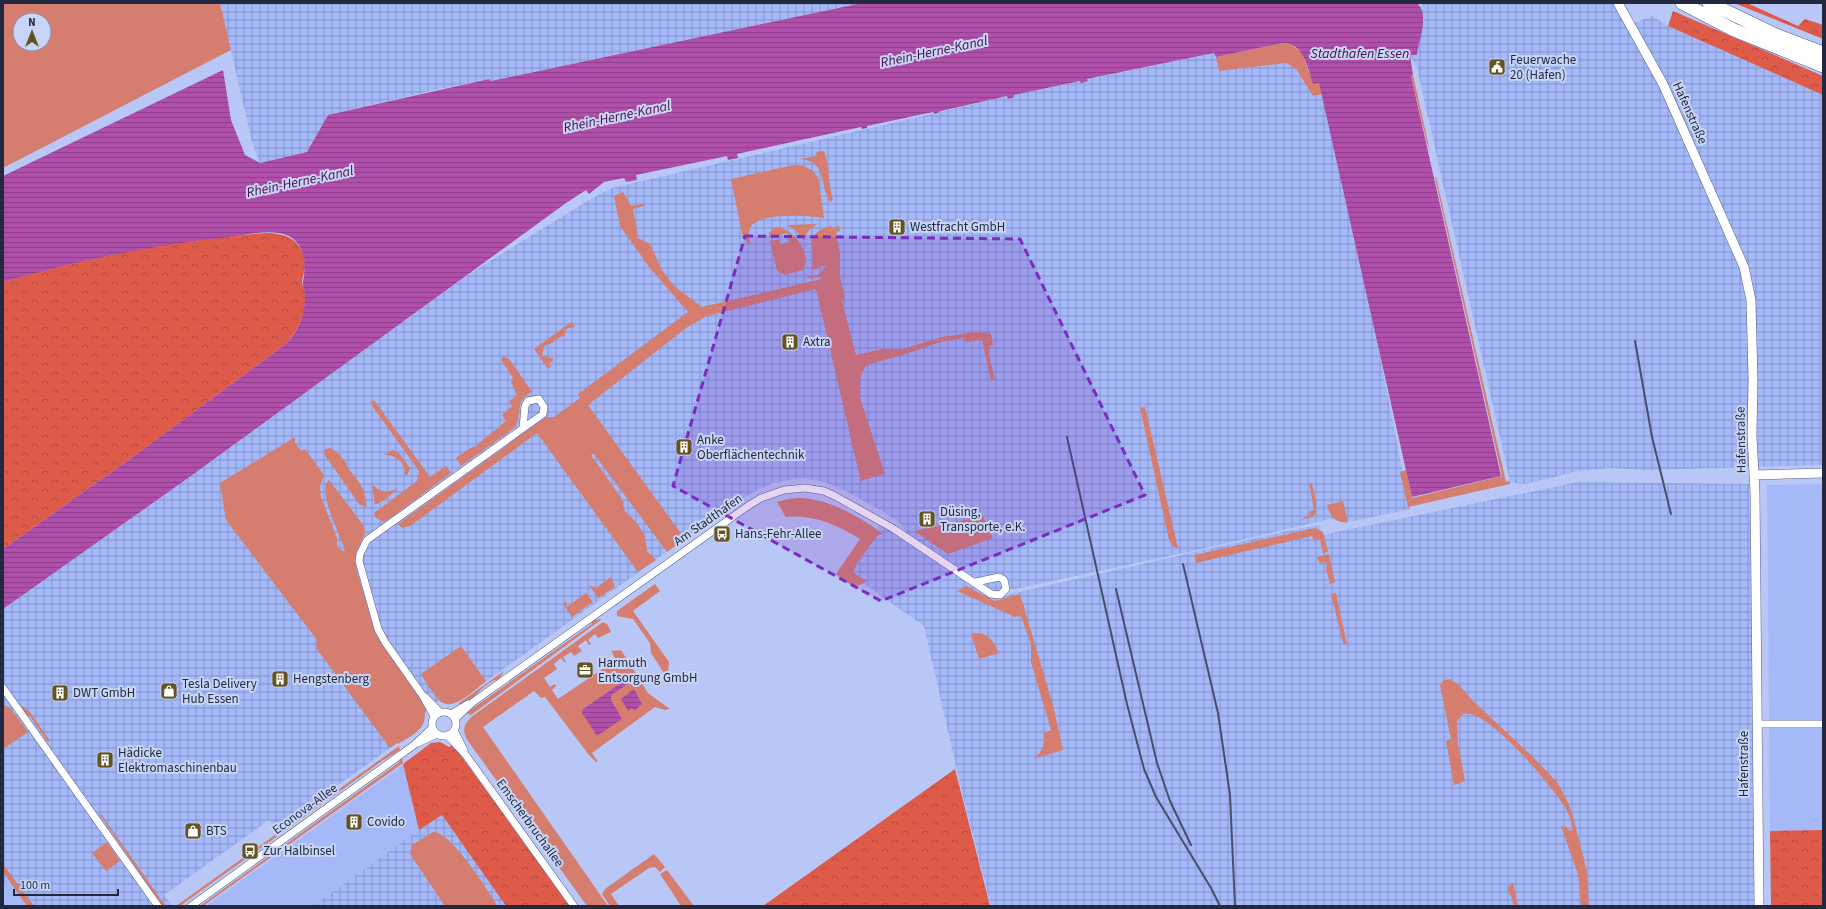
<svg xmlns="http://www.w3.org/2000/svg" width="1826" height="909" viewBox="0 0 1826 909" font-family="'Source Sans 3',sans-serif">
<defs>
<pattern id="industrial-grid" width="8" height="8" patternUnits="userSpaceOnUse"><rect width="8" height="8" fill="#a5b9f9"/><path d="M0 4h8M4 0v8" fill="none" stroke="#8696cb"/></pattern>
<pattern id="forest-crowns" width="20" height="18" patternUnits="userSpaceOnUse"><rect width="20" height="18" fill="#de5b49"/><path d="M2 6a3 3 0 1 1 6 0M12 15a3 3 0 1 1 6 0" fill="none" stroke="#b44b3e"/></pattern>
<pattern id="water-rules" width="6" height="5" patternUnits="userSpaceOnUse"><rect width="6" height="5" fill="#b04fa9"/><path d="M0 2.5h6" fill="none" stroke="#8f428b"/></pattern>
</defs>
<rect width="100%" height="100%" fill="#b8c7f5"/>
<path fill="#a5b9f9" d="M 1823,484 L 1823,830 L 1770,831 L 1767,485 Z
M 403,765 L 419,830 L 407,839 L 313,906 L 206,906 Z
M 3,872 L 22,898 L 27,906 L 3,906 Z"/>
<path fill="url(#industrial-grid)" d="M 220,3 L 862,3 L 491,81 L 489,79 L 434,90 L 328,115 L 307,152 L 260,163 L 252,142 Z
M 1423,3 L 1615,3 L 1627,26 L 1652,16 L 1668,26 L 1823,95 L 1823,465 L 1646,470 L 1610,468 L 1578,471 L 1526,484 L 1515,483 L 1510,481 L 1417,68 L 1410,55 L 1417,55 L 1424,21 L 1421,7 Z
M 1215,53 L 1219,71 L 1286,63 L 1296,69 L 1313,96 L 1322,94 L 1370,305 L 1410,509 L 1354,521 L 1330,519 L 1202,549 L 1015,589 L 1005,588 L 995,593 L 907,534 L 902,525 L 884,512 L 844,490 L 825,482 L 802,478 L 772,483 L 742,498 L 456,703 L 447,704 L 439,700 L 425,712 L 425,718 L 398,744 L 397,743 L 276,829 L 269,820 L 164,895 L 172,906 L 27,906 L 9,881 L 3,885 L 3,609 L 469,274 L 589,200 L 612,188 L 1013,95 Z
M 1578,482 L 1749,484 L 1758,906 L 991,906 L 962,792 L 924,626 L 850,574 L 881,523 L 968,580 L 970,585 L 996,599 L 1015,593 L 1287,531 L 1319,525 L 1322,535 Z
M 442,815 L 506,906 L 313,906 L 419,830 Z"/>
<path fill="#d57e6f" fill-rule="evenodd" d="M 3,3 L 220,3 L 231,50 L 3,168 ZM 20,20 L 44,20 L 44,44 L 20,44 Z
M 1283,43 L 1290,43 L 1302,53 L 1313,83 L 1319,82 L 1322,94 L 1313,96 L 1296,69 L 1286,63 L 1219,71 L 1216,57 Z
M 1413,75 L 1430,151 L 1427,143 L 1411,76 Z
M 824,151 C 830,167 828,184 833,200 L 830,202 C 819,184 828,162 800,159 L 817,156 L 816,152 Z
M 794,165 C 805,165 811,168 818,177 L 824,218 C 809,215 765,213 753,224 C 747,230 749,238 751,245 L 743,238 L 731,179 Z
M 1436,177 L 1506,482 L 1510,481 L 1510,484 L 1408,507 L 1400,472 L 1406,470 L 1412,498 L 1502,476 L 1435,178 Z
M 623,192 L 631,206 L 643,204 L 644,206 L 633,209 L 638,236 L 636,237 L 650,244 L 662,270 L 674,286 L 702,307 L 822,279 L 821,277 L 806,278 L 810,275 L 818,275 L 826,266 L 821,266 L 815,270 L 812,269 C 816,248 801,234 831,226 L 833,228 L 839,226 L 840,231 L 836,232 L 840,254 L 840,276 L 845,300 L 842,301 L 856,355 L 882,349 L 903,349 L 942,337 L 975,332 L 989,333 L 991,334 L 993,345 L 990,346 L 989,356 L 995,379 L 991,380 L 982,340 L 966,342 L 963,338 L 940,342 L 909,353 L 867,365 C 859,373 859,390 861,401 L 885,474 L 863,480 L 861,482 L 816,289 L 707,316 L 686,328 L 588,405 L 685,539 L 667,552 L 594,454 L 591,455 L 624,502 L 623,504 L 625,511 L 637,523 L 645,536 L 647,551 L 656,560 L 638,572 L 537,433 L 410,526 L 402,528 L 398,524 L 546,417 L 554,417 L 580,398 L 578,394 L 688,312 L 649,267 L 620,226 L 614,196 Z
M 817,224 L 808,231 L 804,240 L 795,230 L 787,225 Z
M 778,227 C 794,230 813,254 803,270 L 785,275 L 777,271 L 770,241 L 779,239 L 780,244 L 790,242 L 788,233 L 769,238 L 769,233 L 774,228 Z
M 571,322 L 575,327 L 566,329 L 565,335 C 556,338 552,345 544,346 L 542,356 L 553,358 L 553,361 L 550,362 L 549,365 L 552,366 L 548,369 L 534,349 Z
M 503,356 L 510,360 L 532,392 C 512,401 525,416 513,429 L 461,466 L 456,458 L 472,447 L 476,447 L 479,443 L 506,421 L 502,415 L 512,406 L 509,401 L 517,395 L 511,382 L 513,378 L 501,360 Z
M 374,400 L 430,477 L 446,466 L 451,473 L 388,520 L 383,522 L 375,517 L 374,513 L 417,481 L 419,471 L 370,403 Z
M 1145,407 L 1178,548 L 1172,546 L 1169,540 L 1140,408 Z
M 295,437 L 295,443 L 301,451 L 305,449 L 324,475 L 320,486 L 321,497 L 337,538 L 337,545 L 340,550 L 345,551 C 341,536 316,490 329,480 L 364,526 L 365,533 L 356,553 L 356,568 L 376,635 L 427,709 C 423,714 426,719 423,724 C 419,733 406,739 398,744 L 397,743 L 390,748 L 316,648 L 317,640 L 226,520 L 220,483 Z
M 331,448 L 339,454 L 347,464 L 346,465 C 356,479 368,489 366,508 L 359,504 L 324,454 L 325,449 Z
M 393,450 L 399,453 L 410,468 L 408,474 L 405,476 C 406,463 397,455 384,455 Z
M 1309,483 L 1312,483 L 1316,502 L 1316,513 L 1312,517 L 1300,520 L 1309,515 L 1310,511 L 1314,510 Z
M 372,484 C 380,493 388,493 398,488 L 386,499 L 375,505 Z
M 799,498 C 831,499 862,518 887,537 L 882,534 L 877,536 L 858,562 L 853,572 L 866,581 C 858,590 844,583 836,574 L 860,539 C 838,525 813,514 786,517 L 777,502 L 788,499 Z
M 1343,501 L 1348,522 C 1336,524 1330,516 1327,505 Z
M 983,516 L 993,538 L 948,554 L 914,531 Z
M 1315,528 L 1323,532 L 1328,552 L 1323,553 L 1320,539 L 1314,541 L 1312,536 L 1196,563 L 1194,555 Z
M 1329,554 L 1335,582 L 1325,586 L 1330,583 L 1326,569 L 1327,563 L 1324,562 L 1321,564 L 1318,560 L 1317,557 Z
M 611,577 L 615,587 L 598,598 L 589,585 L 596,588 Z
M 655,584 L 660,591 L 633,611 L 669,662 L 668,672 L 666,674 L 664,673 L 651,653 L 650,643 L 633,619 L 617,616 L 617,611 Z
M 966,586 L 995,601 L 1020,594 L 1053,705 L 1063,750 L 1033,759 C 1043,752 1045,744 1044,733 L 1051,730 L 1031,662 L 1031,644 L 1021,616 L 1015,617 L 957,591 Z
M 586,593 L 593,602 L 572,617 L 563,604 L 566,601 L 567,607 Z
M 1336,593 L 1347,645 L 1343,643 L 1331,594 Z
M 599,619 L 602,619 L 471,715 L 466,713 L 592,624 L 591,622 Z
M 603,622 L 607,624 L 611,632 L 598,638 L 595,634 L 588,640 L 591,644 L 589,645 L 586,640 L 578,646 L 582,651 L 574,656 L 571,652 L 563,657 L 566,662 L 565,663 L 561,658 L 554,664 L 557,669 L 544,678 L 550,687 L 555,684 L 556,686 L 552,690 L 558,699 L 616,660 L 611,651 L 621,650 L 648,693 L 670,709 L 665,710 L 655,707 L 592,753 L 598,762 L 596,762 L 589,755 L 545,697 L 541,698 L 534,691 L 483,727 L 608,906 L 587,906 L 468,741 C 461,730 464,723 474,715 ZM 625,680 L 628,684 L 611,694 L 611,700 L 583,709 Z
M 973,633 C 988,632 994,641 999,653 L 979,659 L 971,634 Z
M 461,646 L 486,681 C 475,689 452,714 439,700 C 432,692 426,683 421,674 Z
M 504,671 L 499,679 C 490,680 480,690 474,697 C 471,700 464,703 460,706 L 459,703 Z
M 1450,679 L 1460,686 L 1473,701 L 1533,757 L 1557,782 L 1566,798 L 1572,813 L 1582,851 L 1587,872 L 1589,906 L 1581,906 L 1578,874 L 1561,826 L 1565,826 L 1569,830 L 1573,830 C 1572,822 1569,814 1565,807 C 1552,787 1487,707 1463,714 L 1457,721 L 1458,744 L 1465,781 L 1454,785 L 1446,741 L 1451,739 L 1440,685 L 1444,680 Z
M 3,704 L 11,709 L 28,732 L 3,749 Z
M 23,706 L 30,712 L 50,741 L 48,742 L 29,715 L 27,716 L 21,707 Z
M 399,746 L 400,750 L 382,761 L 180,906 L 176,906 Z
M 402,758 L 403,763 L 203,906 L 200,906 L 398,763 Z
M 101,814 L 165,905 L 165,906 L 162,906 L 100,815 Z
M 433,832 C 451,831 487,890 498,906 L 445,906 L 410,854 L 412,845 Z
M 107,842 L 120,861 L 106,871 L 92,853 Z
M 654,854 L 665,867 L 660,872 L 655,867 L 649,868 L 611,894 L 619,906 L 610,906 L 602,894 L 605,889 Z
M 3,864 L 34,906 L 27,906 L 3,872 Z
M 667,870 L 694,906 L 681,906 L 660,874 Z
M 1513,882 L 1518,906 L 1514,906 L 1511,896 L 1507,889 Z"/>
<path fill="url(#forest-crowns)" d="M 1734,3 L 1747,3 L 1798,26 L 1805,19 L 1823,25 L 1823,39 Z
M 1673,11 L 1823,76 L 1823,95 L 1668,26 Z
M 266,233 C 287,233 304,241 305,265 C 305,271 302,277 302,283 C 303,287 305,291 305,295 C 306,314 299,328 287,343 L 130,459 L 3,549 L 3,282 C 89,257 177,240 266,233 Z
M 440,742 L 449,747 L 453,745 L 571,906 L 506,906 L 442,815 L 419,830 L 403,764 L 431,743 Z
M 955,769 L 990,906 L 763,906 Z
M 1823,830 L 1823,906 L 1771,906 L 1770,831 Z"/>
<path fill="url(#water-rules)" d="M 862,3 L 1417,3 C 1430,15 1419,39 1417,55 L 1410,55 L 1413,75 L 1411,76 L 1501,476 L 1412,497 L 1319,83 L 1313,84 C 1308,68 1303,42 1283,43 L 1216,57 L 1214,53 L 1087,79 L 1088,81 L 1081,83 L 1080,81 L 1014,95 L 1014,97 L 1008,99 L 1007,96 L 941,111 L 935,114 L 933,112 L 867,126 L 867,128 L 862,129 L 861,127 L 737,154 L 738,158 L 728,160 L 727,156 L 636,175 L 637,180 L 626,182 L 624,178 L 604,182 L 589,194 L 586,190 L 566,203 L 188,478 L 3,609 L 3,549 L 130,459 L 287,343 C 299,329 305,315 305,296 C 305,291 302,286 303,282 C 306,265 306,246 289,236 C 271,228 247,235 229,237 C 152,245 77,261 3,282 L 3,176 L 223,70 L 231,120 L 245,155 L 260,163 L 307,152 L 328,115 L 489,79 L 491,81 Z
M 625,680 L 628,684 L 611,695 L 611,700 L 622,719 L 597,736 L 582,713 L 583,709 Z
M 634,689 L 642,704 L 634,711 L 632,708 L 628,711 L 621,699 Z"/>
<g fill="none" stroke-linecap="round" stroke-linejoin="round">
<g stroke="#505f92" stroke-width="8">
<path id="minor" d="M 3,688 L 158,906
M 425,697 L 440,712
M432 724a12 12 0 1 1 24 0a12 12 0 1 1-24 0Z
M 451,714 L 468,704
M 434,716 L 423,696 L 385,642 L 378,629 L 359,561 L 360,554 L 367,540 L 543,414 L 544,407 L 539,399 L 528,401 L 525,406 L 523,428
M 455,719 L 473,702 L 748,506 L 761,498 L 784,490 L 805,488 L 824,491 L 835,496 L 894,529 L 991,594 L 1000,595 L 1006,589 L 1004,580 L 999,577 L 976,582
M 1757,724 L 1823,724
M 454,730 L 464,750
M 447,735 L 465,754 L 574,906
M 418,743 L 437,734
M 191,906 L 414,745 L 432,728"/>
</g>
<g stroke="#505f92" stroke-width="10">
<path id="tertiary" d="M 1618,3 L 1663,84 L 1744,267 L 1751,300 L 1753,380 L 1752,436 L 1755,493 L 1759,906
M 1754,475 L 1823,473"/>
</g>
<g stroke="#505f92" stroke-width="14">
<path id="motorway" d="M 1682,3 L 1734,30 L 1823,66
M 1709,3 L 1776,35 L 1823,53"/>
</g>
<use href="#minor" stroke="#fff" stroke-width="7"/>
<use href="#tertiary" stroke="#fff" stroke-width="9"/>
<use href="#motorway" stroke="#fff" stroke-width="13"/>
<path stroke="#464e6a" stroke-width="2" d="M 1635,341 L 1652,437 L 1671,514
M 1067,437 L 1127,704 L 1144,769 L 1156,797 L 1211,888 L 1220,906
M 1183,564 L 1218,713 L 1230,795 L 1235,906
M 1116,589 L 1157,763 L 1170,801 L 1191,845"/>
</g>
<path fill="#7b2cbf" fill-opacity="0.2" stroke="#7b2cbf" stroke-width="3" stroke-dasharray="8 5" stroke-linejoin="round" d="M 745,236 L 1020,239 L 1145,495 L 881,601 L 673,486 Z"/>
<defs>
<g id="civic-square" transform="scale(0.9)"><rect x="-9" y="-9" width="18" height="18" rx="4" fill="#655422" stroke="#c9d5f7"/><path d="M-.6-6.5H3V-4.5H.6V-3L4-1V1h2V6H-6V1h2V-1L-.6-3ZM-1.2 2.5V6h2.4V2.5Z" fill="#fff"/></g>
<g id="building-square" transform="scale(0.9)"><rect x="-9" y="-9" width="18" height="18" rx="4" fill="#655422" stroke="#c9d5f7"/><path d="M-4-6H4V6H1V3H-1V6H-4ZM-2.5-4.3h1.7v1.8h-1.7ZM.8-4.3h1.7v1.8H.8ZM-2.5-1h1.7V.8h-1.7ZM.8-1h1.7V.8H.8Z" fill="#fff"/></g>
<g id="bus-square" transform="scale(0.9)"><rect x="-9" y="-9" width="18" height="18" rx="4" fill="#655422" stroke="#c9d5f7"/><path d="M-5-6H5V4H4V6H2V4H-2V6H-4V4H-5ZM-3.5-4V0h7V-4ZM-3.5 1.2v1.5H-2V1.2ZM2 1.2v1.5H3.5V1.2Z" fill="#fff"/></g>
<g id="office-square" transform="scale(0.9)"><rect x="-9" y="-9" width="18" height="18" rx="4" fill="#655422" stroke="#c9d5f7"/><path d="M-6-3h4V-5.5h4V-3h4V5H-6ZM-1-4.5V-3h2v-1.5ZM-6 0V1H6V0Z" fill="#fff"/></g>
<g id="shop-square" transform="scale(0.9)"><rect x="-9" y="-9" width="18" height="18" rx="4" fill="#655422" stroke="#c9d5f7"/><path d="M-5-2.5h2.3a2.7 3.5 0 0 1 5.4 0H5L5.5 6h-11ZM-1.5-2.5h3a1.5 2.3 0 0 0-3 0Z" fill="#fff"/></g>
</defs>
<g fill-rule="evenodd">
<use href="#civic-square" x="1497" y="67"/>
<use href="#building-square" x="897" y="227"/>
<use href="#building-square" x="790" y="342"/>
<use href="#building-square" x="684" y="447"/>
<use href="#building-square" x="927" y="519"/>
<use href="#bus-square" x="722" y="534"/>
<use href="#office-square" x="585" y="670"/>
<use href="#building-square" x="280" y="679"/>
<use href="#shop-square" x="169" y="691"/>
<use href="#building-square" x="60" y="693"/>
<use href="#building-square" x="105" y="760"/>
<use href="#building-square" x="354" y="822"/>
<use href="#shop-square" x="193" y="831"/>
<use href="#bus-square" x="250" y="851"/>
</g>
<g text-anchor="middle" dominant-baseline="central" stroke-width="4" stroke-linejoin="round" paint-order="stroke">
<g font-size="13" fill="#22293f" stroke="#c9d5f7" text-anchor="start">
<text x="1510" y="60">Feuerwache<tspan x="1510" dy="15">20 (Hafen)</tspan></text>
<text x="910" y="227">Westfracht GmbH</text>
<text x="803" y="342">Axtra</text>
<text x="697" y="440">Anke<tspan x="697" dy="15">Oberflächentechnik</tspan></text>
<text x="940" y="512">Düsing,<tspan x="940" dy="15">Transporte, e.K.</tspan></text>
<text x="735" y="534">Hans-Fehr-Allee</text>
<text x="598" y="663">Harmuth<tspan x="598" dy="15">Entsorgung GmbH</tspan></text>
<text x="293" y="679">Hengstenberg</text>
<text x="182" y="684">Tesla Delivery<tspan x="182" dy="15">Hub Essen</tspan></text>
<text x="73" y="693">DWT GmbH</text>
<text x="118" y="753">Hädicke<tspan x="118" dy="15">Elektromaschinenbau</tspan></text>
<text x="367" y="822">Covido</text>
<text x="206" y="831">BTS</text>
<text x="263" y="851">Zur Halbinsel</text>
</g>
<g font-size="13" fill="#22293f" stroke="#c9d5f7">
<text transform="translate(1690 113) rotate(66)">Hafenstraße</text>
<text transform="translate(1741 440) rotate(-91)">Hafenstraße</text>
<text transform="translate(708 520) rotate(-35)">Am Stadthafen</text>
<text transform="translate(1744 764) rotate(-90)">Hafenstraße</text>
<text transform="translate(305 809) rotate(-36)">Econova-Allee</text>
<text transform="translate(530 823) rotate(54)">Emscherbruchallee</text>
</g>
<g font-size="14" font-style="italic" fill="#4b0b47" stroke="#c9d5f7">
<text transform="translate(934 52) rotate(-12)">Rhein-Herne-Kanal</text>
<text x="1360" y="54">Stadthafen Essen</text>
<text transform="translate(617 117) rotate(-12)">Rhein-Herne-Kanal</text>
<text transform="translate(300 182) rotate(-12)">Rhein-Herne-Kanal</text>
</g>
</g>
<rect width="1826" height="909" fill="none" stroke="#22293f" stroke-width="8"/>
<g transform="translate(32 32)"><circle r="19" fill="#c9d5f7" stroke="#8690ad"/>
<path d="M0-3L7 15L0 10L-7 15Z" fill="#655422"/>
<text y="-6" font-size="11" font-weight="bold" text-anchor="middle" fill="#22293f">N</text>
</g>
<path d="M14 889v6h104v-6" fill="none" stroke="#22293f" stroke-width="2"/>
<text x="20" y="889" font-size="12" fill="#22293f" stroke="#c9d5f7" stroke-width="3" paint-order="stroke">100 m</text>
</svg>
